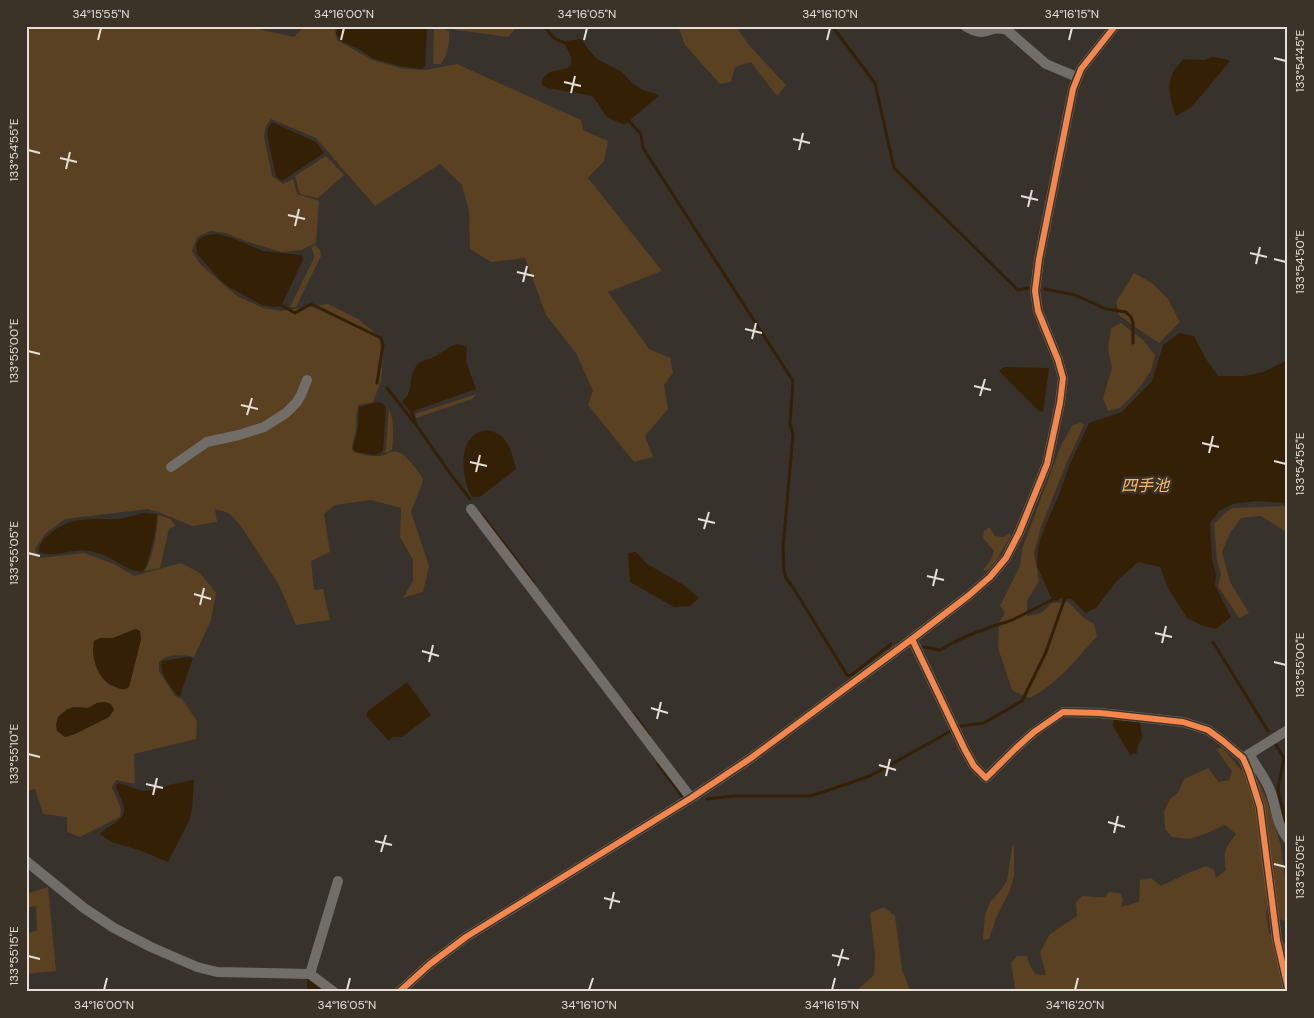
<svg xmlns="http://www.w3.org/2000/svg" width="1314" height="1018" viewBox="0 0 1314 1018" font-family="'DM Sans','Noto Sans JP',sans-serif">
<rect width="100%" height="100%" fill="#38322c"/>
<path fill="#594122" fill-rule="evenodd" d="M 26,26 L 247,26 L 294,37 L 305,26 L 338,26 L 335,30 L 337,40 L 372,60 L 404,69 L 426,70 L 457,64 L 581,120 L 583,130 L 608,141 L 604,161 L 588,178 L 662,271 L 608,292 L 649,349 L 670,358 L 673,373 L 664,385 L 668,409 L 645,436 L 653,457 L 634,462 L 588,405 L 593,391 L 576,353 L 546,315 L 525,258 L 491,262 L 470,249 L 469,211 L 462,185 L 440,164 L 375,206 L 316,138 L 271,119 L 266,126 L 264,136 L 272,176 L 283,184 L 293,179 L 297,194 L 319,201 L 316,243 L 301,250 L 282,252 L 248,242 L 225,233 L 210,231 L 197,237 L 192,251 L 200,264 L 237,296 L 263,308 L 281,311 L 328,304 L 358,319 L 379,336 L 383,359 L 381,381 L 373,402 L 359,405 C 355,413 357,421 356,429 C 354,437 352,443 352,450 C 360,455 374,458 383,455 C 389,454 384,454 390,452 C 401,449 407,458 413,465 C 417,470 422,475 423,481 L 411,512 L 429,566 L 423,592 L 403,598 L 413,581 L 413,560 L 400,537 L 401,508 L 371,500 L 335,505 L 324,514 L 330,552 L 311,561 L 314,590 L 323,589 L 330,620 L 296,625 L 279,585 L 241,526 L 229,513 L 215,509 L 217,522 L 192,526 L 161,513 L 148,509 L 65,519 L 46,533 L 35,549 L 39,558 L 84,553 L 114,564 L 134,576 L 181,563 L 200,573 L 216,593 L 211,620 L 194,657 C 184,654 166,654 159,662 L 159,671 L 175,696 L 182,699 L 197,721 L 196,739 L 134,754 L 135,784 L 116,780 L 112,787 L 121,809 L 120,817 L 80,837 L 67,832 L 67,817 L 43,814 L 35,789 L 26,791 ZM 135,629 L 140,631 L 141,639 L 129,687 L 125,689 L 121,689 L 100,638 L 113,638 ZM 105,702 L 110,704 L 114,709 L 109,717 L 75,734 L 65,737 L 73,707 L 88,708 L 97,703 Z
M 434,26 L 440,26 L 449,31 C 450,43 448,54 441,64 L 433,64 Z
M 449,26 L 518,26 L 508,37 L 456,30 Z
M 678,26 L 736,26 L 748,44 L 786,85 L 777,96 L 751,62 L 735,67 L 731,82 L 720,84 L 685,45 Z
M 326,156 L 344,175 L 318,198 L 300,194 L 295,176 Z
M 315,245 L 320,250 L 321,256 L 296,307 L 290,307 L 314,258 L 314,254 L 311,247 Z
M 1134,273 L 1152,283 L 1168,299 L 1180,322 L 1159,343 L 1138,329 L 1119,315 L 1116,302 Z
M 1121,323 L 1143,340 L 1155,355 L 1151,371 L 1136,392 L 1120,408 L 1108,411 L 1103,398 L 1112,368 L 1108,349 L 1111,328 Z
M 477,394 L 472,399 L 416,418 L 415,414 Z
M 389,408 C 394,422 394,435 392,450 L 385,453 L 386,448 Z
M 1081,422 L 1084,425 L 1067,462 L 1041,527 L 1034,553 L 1039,581 L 1027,601 L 1027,616 L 1041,613 L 1052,603 L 1068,602 L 1084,618 L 1094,624 L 1097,636 C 1077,659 1057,684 1030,698 L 1012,690 L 998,648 L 999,623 L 1005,612 L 1000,606 L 1020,566 L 1022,549 L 1061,445 L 1072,426 Z
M 1284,506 L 1288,511 L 1288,533 L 1261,516 L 1241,518 L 1230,533 L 1222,552 L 1230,582 L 1249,613 L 1239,618 L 1218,586 L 1221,574 L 1217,560 L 1214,524 L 1225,513 L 1232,508 Z
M 158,515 L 171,519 L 175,526 L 169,529 L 160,568 L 145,571 C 154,554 157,533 158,515 Z
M 989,527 L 995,536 L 1004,537 L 1009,533 L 1011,536 L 996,561 L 987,571 L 983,570 L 991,560 L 994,551 L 983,538 L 984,531 Z
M 1222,747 L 1241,770 L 1258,780 L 1267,800 L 1281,846 L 1285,878 L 1288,884 L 1288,922 L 1279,919 L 1268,903 L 1266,914 L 1269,933 L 1282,940 L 1288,947 L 1288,992 L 1014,992 L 1015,989 L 1011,963 L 1017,956 L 1027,956 L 1029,963 L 1035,974 L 1046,975 L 1040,952 L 1050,934 L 1077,916 L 1076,902 L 1082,896 C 1090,896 1097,898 1105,897 L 1109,892 L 1120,893 L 1123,899 L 1121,907 L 1139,902 L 1140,880 L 1151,878 L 1161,886 L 1186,874 L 1206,866 L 1214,870 L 1216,878 L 1226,870 C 1223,851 1225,848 1236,834 L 1225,825 L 1207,833 L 1190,839 L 1172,837 L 1165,829 L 1164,811 L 1170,799 L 1178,793 L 1184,779 L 1208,768 L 1219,782 L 1229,780 L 1232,771 L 1216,749 Z
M 1014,843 L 1014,876 L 1010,890 L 997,916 L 989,939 L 983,940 L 985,915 L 990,902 L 1000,891 L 1007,881 L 1012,847 Z
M 48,887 L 56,971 L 26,974 L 26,934 L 37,930 L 36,906 L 26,908 L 26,894 Z
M 884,907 L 895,916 L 902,970 L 911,992 L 855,992 L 874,975 L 875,955 L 870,913 Z"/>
<path fill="#342105" d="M 342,26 L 427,26 L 425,66 L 422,69 L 399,66 L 372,58 L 359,49 L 341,41 L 336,34 C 336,30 338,28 342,26 Z
M 581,39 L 589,50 L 597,59 L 622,72 L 633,84 L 643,90 L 657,94 L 659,96 L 624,125 L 607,117 L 594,98 L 589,95 L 547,88 L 543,86 L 541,82 C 549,67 556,73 570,67 C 574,59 569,52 565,45 L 566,41 Z
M 1213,57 L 1225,59 L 1230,61 L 1201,96 L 1190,108 L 1176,116 C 1171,102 1166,86 1173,72 C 1175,67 1180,65 1183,59 L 1204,60 Z
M 272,122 L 316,142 L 324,153 L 282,181 L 276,176 L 267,134 L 268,128 Z
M 218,234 L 232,238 L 263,251 L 302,255 L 303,260 L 281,306 L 272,307 L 262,305 L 229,287 L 221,281 L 197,254 L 196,245 L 199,239 L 207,235 Z
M 1179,333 L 1194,336 L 1206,359 L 1218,376 L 1245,376 L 1263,372 L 1288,360 L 1288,506 L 1286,503 L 1257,501 L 1233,504 L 1219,511 L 1210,523 L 1212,559 L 1216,574 L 1215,585 L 1231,617 L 1216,629 L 1201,625 L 1187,618 L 1168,588 L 1160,567 L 1138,562 L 1116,582 L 1096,608 L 1085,613 L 1072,599 L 1061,598 L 1056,601 L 1052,599 L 1049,593 L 1037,566 L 1038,547 L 1046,524 L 1059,495 L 1069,466 L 1089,423 L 1122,412 L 1152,381 L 1163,345 Z
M 457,344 L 467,347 L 466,361 L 476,389 L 411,412 L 403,404 L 402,401 C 414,393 408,379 415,368 C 419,360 428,360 436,356 C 443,352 448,347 457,344 Z
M 1004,367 L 1049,368 L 1043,412 L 1039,411 L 999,371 Z
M 378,402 L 383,404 L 386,408 L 383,450 L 381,453 L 374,455 L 355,452 L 353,449 L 353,447 L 358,428 L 359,407 Z
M 487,430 C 509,434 511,451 516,469 L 480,497 L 472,497 C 463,482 458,449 473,436 C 477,432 482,431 487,430 Z
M 142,513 L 157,514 L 155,534 L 146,567 L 143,571 C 131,573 118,562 108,557 C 102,554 95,552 89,551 C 72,547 56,559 39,552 C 39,543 44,539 51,533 C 72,515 94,520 119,519 C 127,518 135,515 142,513 Z
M 636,552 L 647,564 L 684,585 L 699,598 L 690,606 L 674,607 L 630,582 L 628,553 Z
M 136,629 L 140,631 L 141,639 L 129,687 C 123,691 120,689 113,686 C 98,680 90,656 94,641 L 100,638 L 113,638 Z
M 188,657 L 193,658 L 180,696 L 177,695 C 169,684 159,675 162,661 Z
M 407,682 L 431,715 L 402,737 L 393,737 L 389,741 L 366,716 L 368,711 Z
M 105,702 L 111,704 L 114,710 L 109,717 L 75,734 L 65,737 L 57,731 L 56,725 L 58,717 L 66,710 L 73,707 L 88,708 L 97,703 Z
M 1114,718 L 1140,721 L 1142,738 L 1138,745 L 1137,753 L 1130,755 L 1113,726 Z
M 194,780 L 192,809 L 189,821 L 168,862 L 139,850 L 111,842 L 100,834 C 106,826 126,821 124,808 C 123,800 117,794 116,785 L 119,783 L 142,791 L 154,790 L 173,784 Z
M 307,979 L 328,992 L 307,992 Z"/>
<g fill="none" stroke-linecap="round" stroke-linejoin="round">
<path stroke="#342105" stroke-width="3" d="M 545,26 C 552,39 556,40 569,44
M 832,26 L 875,83 L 894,168 L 1018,290 L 1028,288
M 627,119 L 641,134 L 643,148 L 793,381 L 790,424 L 793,434 L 783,548 L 784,572 L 786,578 L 794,589 L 847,675 L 850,676 L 891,644
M 1045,289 L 1075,295 L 1106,309 L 1126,312 L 1131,317 L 1133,323 L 1133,343
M 279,304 L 295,313 L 311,304 L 381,338 L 383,345 L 377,383
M 387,388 L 417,426 L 452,476 L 470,499
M 411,409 L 415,422
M 482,515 L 533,582
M 1213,642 L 1268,731
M 924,647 L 940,650 L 956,641 L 979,631 L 981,631 C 991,626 1001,624 1012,620 C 1027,613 1041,605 1056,598
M 632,713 L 637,718 L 649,735
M 1276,745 L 1284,758 L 1278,789 L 1287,829
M 658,764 L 682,796
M 707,799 L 732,796 L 810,796 L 826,791 L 870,776 L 960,726 L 984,723 L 1022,701 L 1046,652 L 1066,595"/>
<path stroke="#716d68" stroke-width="10" d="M 965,26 C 970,29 975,32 981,32 C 993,31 993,26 1007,30 L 1046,64 L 1077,77
M 171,467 L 207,442 L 239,435 L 264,427 L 286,413 L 296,403 L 301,395 L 307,380
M 471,509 L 691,798
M 912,639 L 965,750 L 974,766 L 986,778 L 1015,749 L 1034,732 L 1063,712 L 1100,713 L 1183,722 L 1208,730 L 1223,741 L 1243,758 L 1249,772 L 1260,807 L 1277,940 L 1288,988
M 1249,754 C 1255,765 1264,776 1269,788 C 1277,806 1275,823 1288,839
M 1243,758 L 1288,730
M 26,861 L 84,908 L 114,928 L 151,947 L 197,967 L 217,972 L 310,974 L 334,992
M 310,974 L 338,881
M 399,992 L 430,964 L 466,937 L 691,798 L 751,758 L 912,639 L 968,596 L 990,577 L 1006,558 L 1019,533 L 1047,464 L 1060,403 L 1063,378 L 1058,360 L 1038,311 L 1035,291 L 1039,259 L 1073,89 L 1081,69 L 1115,26"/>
<g stroke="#3c3328" stroke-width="9">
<path id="cycleway" d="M 912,639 L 965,750 L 974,766 L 986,778 L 1015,749 L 1034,732 L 1063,712 L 1100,713 L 1183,722 L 1208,730 L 1223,741 L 1243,758 L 1249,772 L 1260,807 L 1277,940 L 1288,988
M 399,992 L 430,964 L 466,937 L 691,798 L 751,758 L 912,639 L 968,596 L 990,577 L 1006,558 L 1019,533 L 1047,464 L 1060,403 L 1063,378 L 1058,360 L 1038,311 L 1035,291 L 1039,259 L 1073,89 L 1081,69 L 1115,26"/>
</g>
<use href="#cycleway" stroke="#f5874c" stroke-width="6"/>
</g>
<path fill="none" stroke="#e5dfd8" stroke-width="2" d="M 98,40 L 101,28M 341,40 L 344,28M 584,40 L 587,28M 827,40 L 830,28M 1069,40 L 1072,28M 1274,58 L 1286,61M 564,82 L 581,86M 571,93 L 575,76M 793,139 L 810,143M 28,150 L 40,153M 799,150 L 803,133M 60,158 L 77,162M 66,169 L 70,152M 1021,196 L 1038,200M 1028,207 L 1032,190M 288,215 L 305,219M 295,226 L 299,209M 1250,253 L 1267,257M 1274,259 L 1286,262M 1256,264 L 1260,247M 517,272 L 534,276M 523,282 L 527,266M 745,329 L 762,333M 752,339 L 756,323M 28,351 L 40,354M 974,386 L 991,390M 980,396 L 985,379M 241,405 L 258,409M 247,415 L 252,398M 1202,443 L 1219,447M 1209,453 L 1213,436M 1274,461 L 1286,464M 470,462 L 487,466M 476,472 L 480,455M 698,519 L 715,523M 704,529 L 709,512M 28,553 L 40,556M 927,576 L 944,580M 933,586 L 937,569M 194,594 L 211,599M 200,605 L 204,588M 1155,633 L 1172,637M 1162,643 L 1166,626M 422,651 L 439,656M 429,662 L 433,645M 1274,662 L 1286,665M 651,708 L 668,713M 657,719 L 661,702M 28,754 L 40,757M 879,765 L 896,770M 886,776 L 890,759M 146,784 L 163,788M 153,795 L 157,778M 1108,822 L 1125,827M 1114,833 L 1118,816M 375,841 L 392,845M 381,852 L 386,835M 1274,864 L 1286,867M 604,898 L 620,902M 610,909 L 614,892M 832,955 L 849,959M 28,956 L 40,959M 838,966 L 843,949M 104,990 L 107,978M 347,990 L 350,978M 589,990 L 593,978M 832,990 L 835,978M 1075,990 L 1078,978"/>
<g text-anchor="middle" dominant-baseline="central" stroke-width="5" stroke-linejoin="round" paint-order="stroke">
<g font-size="16" font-style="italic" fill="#f9bc6c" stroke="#3c3328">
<text x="1145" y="485">四手池</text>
</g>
</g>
<rect width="1314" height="1018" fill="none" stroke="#3c3328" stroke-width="55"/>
<rect x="28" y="28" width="1258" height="962" fill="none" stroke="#e5dfd8" stroke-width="2"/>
<g font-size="12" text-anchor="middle" fill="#e5dfd8">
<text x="101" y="18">34°15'55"N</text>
<text x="344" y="18">34°16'00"N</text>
<text x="587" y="18">34°16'05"N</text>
<text x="830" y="18">34°16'10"N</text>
<text x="1072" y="18">34°16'15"N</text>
<text transform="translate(1300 61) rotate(-90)" y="4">133°54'45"E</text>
<text transform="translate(14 150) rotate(-90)" y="4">133°54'55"E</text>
<text transform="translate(1300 262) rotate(-90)" y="4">133°54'50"E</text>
<text transform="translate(14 351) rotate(-90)" y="4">133°55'00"E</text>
<text transform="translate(1300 464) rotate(-90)" y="4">133°54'55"E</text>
<text transform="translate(14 553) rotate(-90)" y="4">133°55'05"E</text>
<text transform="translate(1300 665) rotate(-90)" y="4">133°55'00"E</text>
<text transform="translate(14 754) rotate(-90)" y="4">133°55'10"E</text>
<text transform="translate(1300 867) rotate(-90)" y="4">133°55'05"E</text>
<text transform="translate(14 956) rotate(-90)" y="4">133°55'15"E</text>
<text x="104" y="1009">34°16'00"N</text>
<text x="347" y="1009">34°16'05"N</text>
<text x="589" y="1009">34°16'10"N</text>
<text x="832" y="1009">34°16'15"N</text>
<text x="1075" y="1009">34°16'20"N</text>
</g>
</svg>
